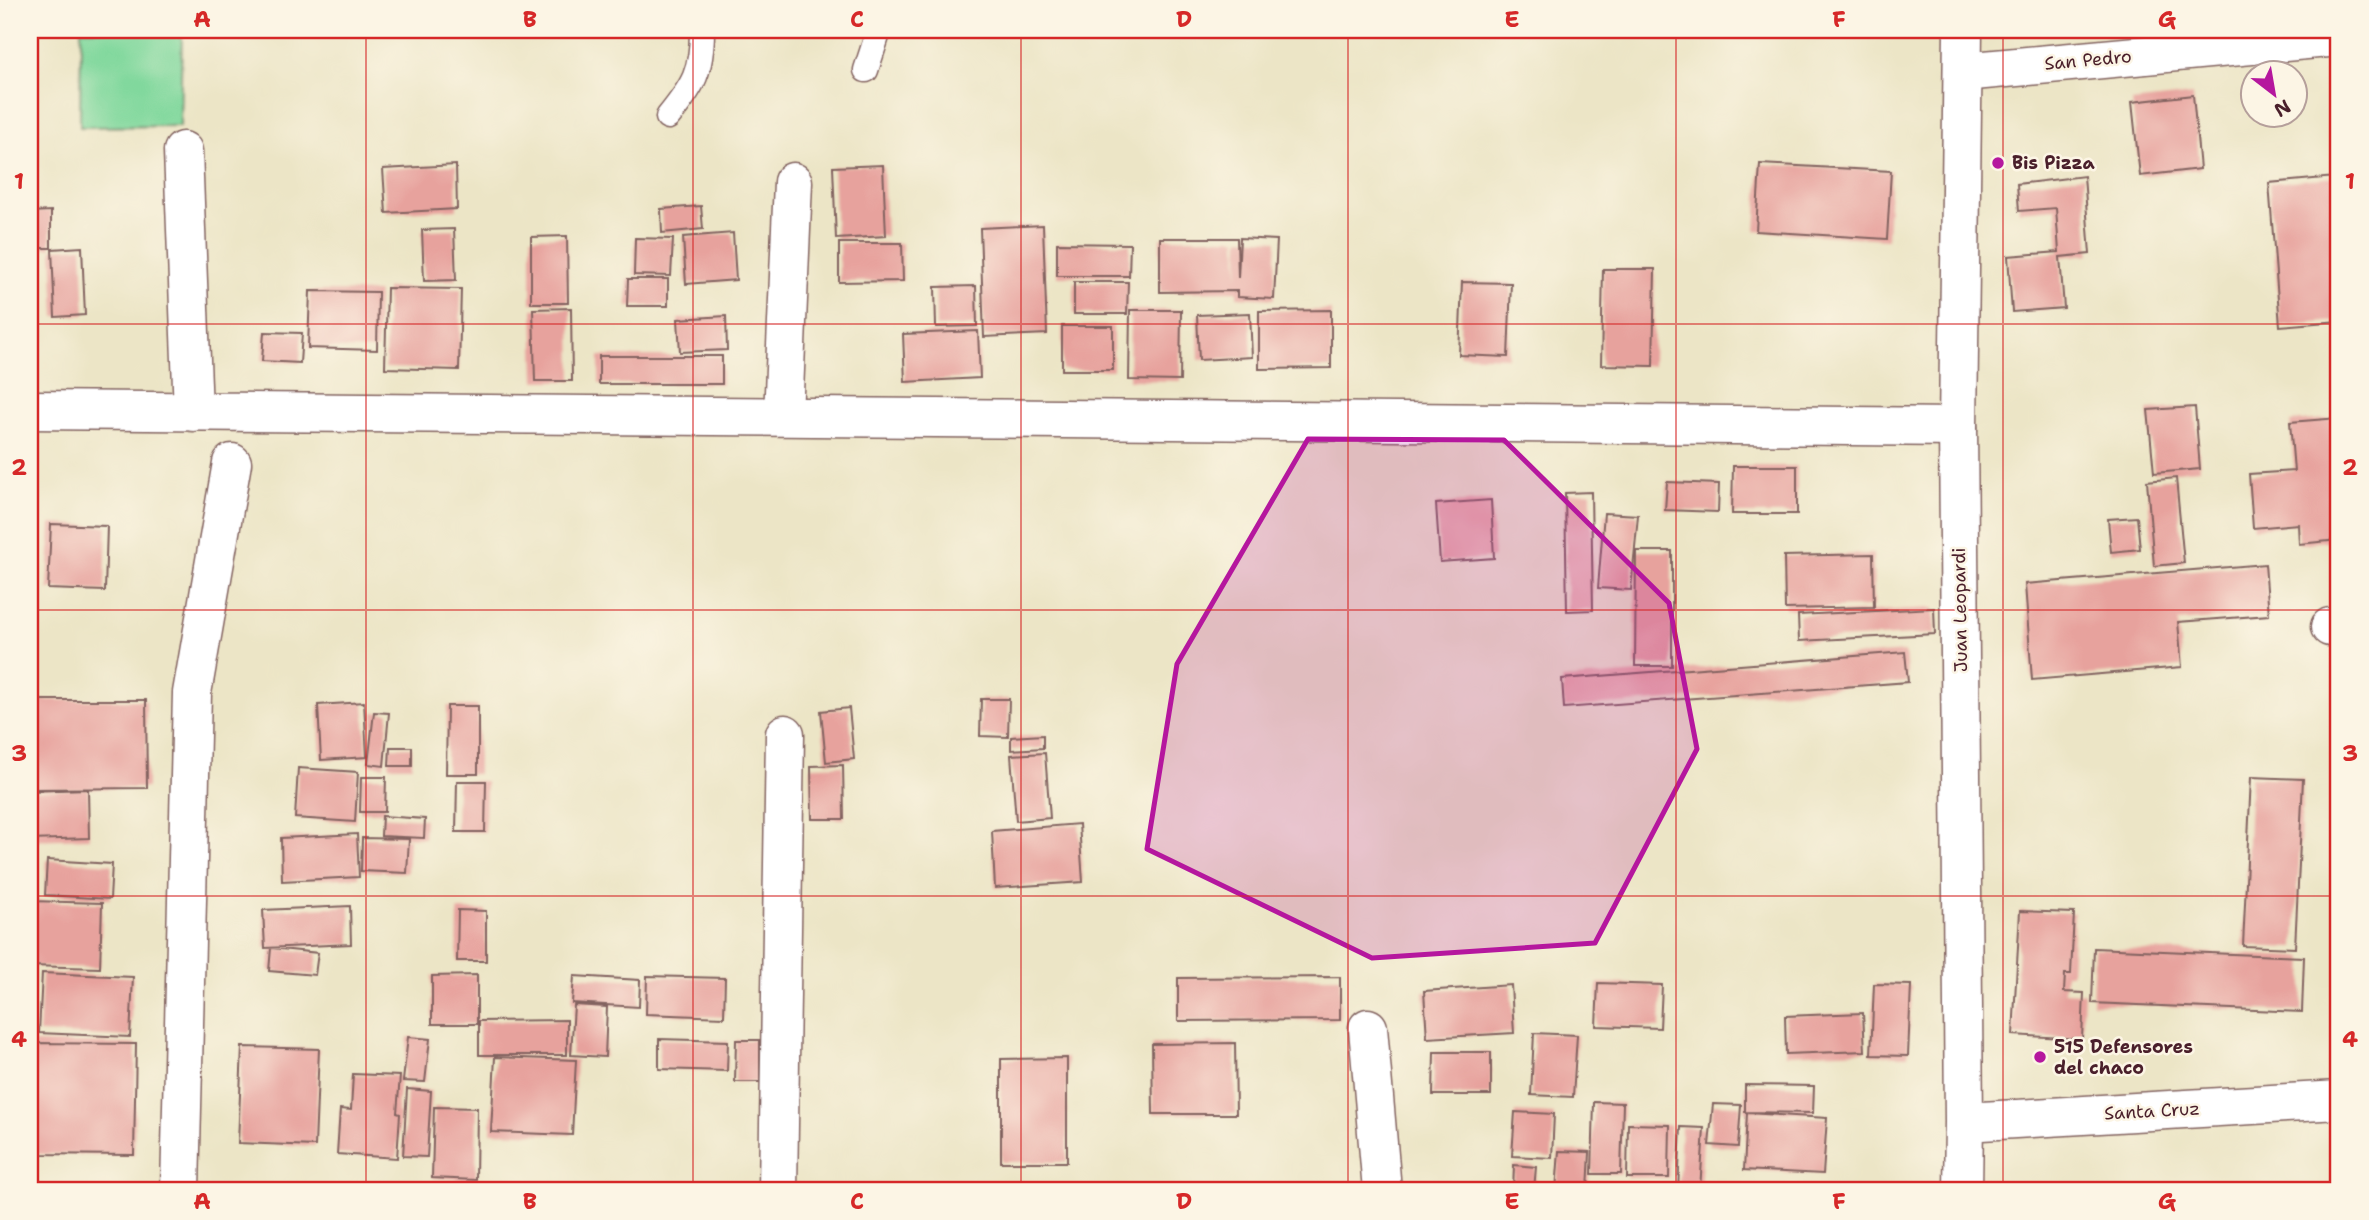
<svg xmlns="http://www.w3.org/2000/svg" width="2369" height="1220" viewBox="0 0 2369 1220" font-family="'Shantell Sans',sans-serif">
<rect width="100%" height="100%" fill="#fcf5e5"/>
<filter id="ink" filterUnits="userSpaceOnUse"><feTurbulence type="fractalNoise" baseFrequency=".0143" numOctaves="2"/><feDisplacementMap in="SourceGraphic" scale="14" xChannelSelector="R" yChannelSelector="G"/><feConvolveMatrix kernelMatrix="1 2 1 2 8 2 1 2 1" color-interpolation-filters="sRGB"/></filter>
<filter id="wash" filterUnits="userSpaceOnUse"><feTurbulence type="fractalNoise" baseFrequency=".00686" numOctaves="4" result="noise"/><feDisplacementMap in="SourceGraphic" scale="28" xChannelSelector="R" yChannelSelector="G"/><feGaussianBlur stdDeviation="1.57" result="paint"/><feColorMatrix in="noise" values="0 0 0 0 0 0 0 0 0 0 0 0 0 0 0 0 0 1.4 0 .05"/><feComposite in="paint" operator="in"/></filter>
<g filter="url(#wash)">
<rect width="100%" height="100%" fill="#ece5c6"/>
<path fill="#81d89d" stroke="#667c64" stroke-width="2" d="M 81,30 L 182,30 L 180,126 L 80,127 Z"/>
<g id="blocks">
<path fill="#e7a29d" d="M 2193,95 L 2200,169 L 2140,176 L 2132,102 Z
M 1760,164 L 1891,171 L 1887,239 L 1756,231 Z
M 456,165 L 457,209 L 386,213 L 383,169 Z
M 883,165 L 886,236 L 836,239 L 833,167 Z
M 2084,176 L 2090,254 L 2060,257 L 2064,308 L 2012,312 L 2008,256 L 2059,252 L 2056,208 L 2019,211 L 2017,184 Z
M 2335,177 L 2339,237 L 2339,321 L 2280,326 L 2269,183 Z
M 701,206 L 703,229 L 662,233 L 661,209 Z
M 51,211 L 51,248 L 30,248 L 30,212 Z
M 1043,225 L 1047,334 L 984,337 L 980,228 Z
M 454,229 L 456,280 L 424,281 L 422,230 Z
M 733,233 L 736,280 L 686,284 L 683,237 Z
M 567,236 L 568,303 L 531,303 L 531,237 Z
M 635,238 L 673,239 L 671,276 L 634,275 Z
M 1160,238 L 1237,238 L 1238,278 L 1240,238 L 1277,240 L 1274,299 L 1237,297 L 1237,291 L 1160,292 Z
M 839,243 L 902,243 L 903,281 L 839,282 Z
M 1057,243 L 1130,244 L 1129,276 L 1057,276 Z
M 82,247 L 85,315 L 55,317 L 52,249 Z
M 1603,269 L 1655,269 L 1653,366 L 1601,365 Z
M 628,279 L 668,279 L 668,306 L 627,306 Z
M 1074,282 L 1128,282 L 1127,314 L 1074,314 Z
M 1462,282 L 1511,283 L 1508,357 L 1459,355 Z
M 976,286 L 977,326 L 936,327 L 935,287 Z
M 387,288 L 461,289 L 459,370 L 385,368 Z
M 310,291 L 378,292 L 377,350 L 308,348 Z
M 571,308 L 572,381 L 535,381 L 533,309 Z
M 1130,310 L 1181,310 L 1180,381 L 1129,380 Z
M 1331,310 L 1331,368 L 1259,369 L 1259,311 Z
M 1250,313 L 1252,357 L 1199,360 L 1197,315 Z
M 726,316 L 727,350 L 680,352 L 678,319 Z
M 1062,326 L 1113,326 L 1113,370 L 1062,370 Z
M 978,331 L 980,378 L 905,382 L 903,334 Z
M 264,332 L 302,333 L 300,363 L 262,361 Z
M 599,356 L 722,356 L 722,384 L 599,384 Z
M 2195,407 L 2200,469 L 2154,473 L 2148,410 Z
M 2339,418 L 2339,540 L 2299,544 L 2298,524 L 2253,528 L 2249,474 L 2294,471 L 2290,422 Z
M 1733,466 L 1797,466 L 1797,514 L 1732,514 Z
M 2176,478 L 2184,563 L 2154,566 L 2147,481 Z
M 1667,482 L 1719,484 L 1718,512 L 1665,510 Z
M 1591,492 L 1593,610 L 1567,611 L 1565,493 Z
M 1491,500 L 1494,558 L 1440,562 L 1436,504 Z
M 1604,513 L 1638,515 L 1631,590 L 1598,588 Z
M 2137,517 L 2140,549 L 2111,552 L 2108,519 Z
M 51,524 L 107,526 L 105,591 L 48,589 Z
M 30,529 L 35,529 L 32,569 L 30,568 Z
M 1636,551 L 1672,551 L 1672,666 L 1635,666 Z
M 1873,554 L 1874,607 L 1785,609 L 1784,556 Z
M 2265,564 L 2269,615 L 2178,622 L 2182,667 L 2032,680 L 2025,584 Z
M 1934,608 L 1935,634 L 1799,641 L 1798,615 Z
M 1905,652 L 1908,682 L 1564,708 L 1562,679 Z
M 981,699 L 1009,699 L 1008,737 L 980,736 Z
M 30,700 L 146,700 L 147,788 L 30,789 Z
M 364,702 L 367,757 L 321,760 L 318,705 Z
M 447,706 L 478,706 L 478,774 L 446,774 Z
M 849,708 L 854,759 L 826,762 L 821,711 Z
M 374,712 L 389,713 L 384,766 L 368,764 Z
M 1043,735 L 1043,748 L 1011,750 L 1011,737 Z
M 390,747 L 412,747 L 412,766 L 389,766 Z
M 1045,753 L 1050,818 L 1016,821 L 1011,755 Z
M 843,765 L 844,819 L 812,819 L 811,766 Z
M 298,768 L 358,772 L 355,822 L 295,818 Z
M 361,777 L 386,777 L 385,812 L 360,812 Z
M 2251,777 L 2303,779 L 2295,948 L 2243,946 Z
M 457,781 L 486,781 L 485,832 L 456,832 Z
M 88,789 L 89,838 L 30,840 L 30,791 Z
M 382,816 L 425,819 L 424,838 L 381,836 Z
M 1079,824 L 1083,882 L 995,888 L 992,831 Z
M 357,834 L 359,877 L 282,881 L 281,838 Z
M 362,838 L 409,839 L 407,873 L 361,871 Z
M 47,860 L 112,864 L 110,899 L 45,895 Z
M 30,901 L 102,903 L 100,968 L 30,966 Z
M 350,906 L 351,944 L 265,948 L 263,910 Z
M 458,910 L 486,911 L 486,961 L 457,961 Z
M 2020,911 L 2074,913 L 2071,974 L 2065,974 L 2064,992 L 2084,993 L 2082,1039 L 2013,1035 Z
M 271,948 L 318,953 L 315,975 L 269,971 Z
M 2094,948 L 2304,957 L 2302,1012 L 2092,1003 Z
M 42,973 L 133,977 L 130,1037 L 39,1033 Z
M 477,975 L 477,1024 L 432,1024 L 432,976 Z
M 574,976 L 640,980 L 639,1007 L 572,1003 Z
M 647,976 L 725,978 L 724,1017 L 646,1014 Z
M 1340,977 L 1340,1020 L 1178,1021 L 1178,978 Z
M 1598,983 L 1662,985 L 1660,1028 L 1596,1026 Z
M 1874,984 L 1911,985 L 1908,1056 L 1871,1055 Z
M 1511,985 L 1514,1033 L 1427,1038 L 1424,991 Z
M 574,1005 L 607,1007 L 605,1057 L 571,1055 Z
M 1863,1013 L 1865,1051 L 1786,1054 L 1785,1016 Z
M 567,1020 L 567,1055 L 479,1055 L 479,1021 Z
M 1534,1033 L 1577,1035 L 1573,1097 L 1531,1095 Z
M 408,1037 L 430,1039 L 425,1082 L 403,1081 Z
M 659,1039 L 728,1041 L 727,1071 L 659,1069 Z
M 736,1040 L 760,1040 L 760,1082 L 735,1082 Z
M 34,1043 L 136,1044 L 134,1155 L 33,1154 Z
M 1235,1043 L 1236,1114 L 1153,1114 L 1152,1044 Z
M 242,1047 L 319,1049 L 315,1146 L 238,1143 Z
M 1434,1052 L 1491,1052 L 1491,1095 L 1433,1095 Z
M 495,1057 L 576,1060 L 572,1135 L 491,1132 Z
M 1067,1058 L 1067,1162 L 1001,1162 L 1001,1059 Z
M 353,1074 L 400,1076 L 397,1113 L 400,1114 L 397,1158 L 337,1154 L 340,1109 L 351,1110 Z
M 1745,1085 L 1814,1086 L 1813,1113 L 1745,1112 Z
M 407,1089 L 431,1091 L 427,1157 L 403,1156 Z
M 1594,1102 L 1623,1103 L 1621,1174 L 1592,1174 Z
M 1713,1104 L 1741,1105 L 1738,1147 L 1709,1145 Z
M 434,1107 L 477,1108 L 476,1180 L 432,1178 Z
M 1515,1112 L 1554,1114 L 1552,1158 L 1512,1156 Z
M 1747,1113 L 1827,1118 L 1823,1174 L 1744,1170 Z
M 1628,1124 L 1670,1125 L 1669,1178 L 1627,1178 Z
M 1681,1127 L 1704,1128 L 1700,1190 L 1678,1190 Z
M 1559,1151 L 1590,1152 L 1588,1190 L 1556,1190 Z
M 1514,1165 L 1536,1167 L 1534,1190 L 1513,1190 Z"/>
</g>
</g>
<g filter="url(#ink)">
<use href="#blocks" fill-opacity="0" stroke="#836461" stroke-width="2"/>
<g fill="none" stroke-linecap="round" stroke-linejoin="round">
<g stroke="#836461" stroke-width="27">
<path id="lane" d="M 866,70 L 879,30
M 668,117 C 694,85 702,71 702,30"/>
</g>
<g stroke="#836461" stroke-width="41">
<path id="street" d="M 1963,72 L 2339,37
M 183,151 L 193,412
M 30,410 L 1958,427
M 783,416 L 793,182
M 2330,627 L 2339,627
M 1368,1028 L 1382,1190
M 180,1190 L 192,693 L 232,463
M 778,1190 L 785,734"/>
</g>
<g stroke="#836461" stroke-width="41">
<path id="secondary" d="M 1963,30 L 1958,427 L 1964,1122 L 1963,1190
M 1964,1122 L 2339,1100"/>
</g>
<use href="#lane" stroke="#fff" stroke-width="24"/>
<use href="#street" stroke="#fff" stroke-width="38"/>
<use href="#secondary" stroke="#fff" stroke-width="38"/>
</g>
</g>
<path fill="#b5179e" fill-opacity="0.2" stroke="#b5179e" stroke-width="5" stroke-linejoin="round" d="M 1308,439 L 1504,440 L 1669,603 L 1697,749 L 1595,943 L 1372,958 L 1147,849 L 1177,664 Z"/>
<path fill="none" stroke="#d62828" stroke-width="2" stroke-opacity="0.55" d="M 366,30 L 366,1190M 693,30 L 693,1190M 1021,30 L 1021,1190M 1348,30 L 1348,1190M 1676,30 L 1676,1190M 2003,30 L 2003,1190M 30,324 L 2339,324M 30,610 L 2339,610M 30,896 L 2339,896"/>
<g fill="#b5179e" stroke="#fcf5e5" stroke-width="2.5">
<circle cx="1998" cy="163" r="7"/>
<circle cx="2040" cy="1057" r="7"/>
</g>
<g text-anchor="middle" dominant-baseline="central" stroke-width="5" stroke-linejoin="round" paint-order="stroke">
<g font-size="18" fill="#4a1f2b" stroke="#fcf5e5">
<text transform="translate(2088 60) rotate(-5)">San Pedro</text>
<text transform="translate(1960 610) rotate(-91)">Juan Leopardi</text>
<text transform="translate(2152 1111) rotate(-3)">Santa Cruz</text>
</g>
<g font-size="18" font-weight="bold" fill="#4a1f2b" stroke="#fcf5e5" text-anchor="start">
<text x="2012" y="163">Bis Pizza</text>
<text x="2054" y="1047">515 Defensores<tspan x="2054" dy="21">del chaco</tspan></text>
</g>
</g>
<rect width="2369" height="1220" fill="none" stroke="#fcf5e5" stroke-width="77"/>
<g transform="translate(2274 94) rotate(149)"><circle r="33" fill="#fcf5e5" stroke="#b59f9b" stroke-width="2"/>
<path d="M0-5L12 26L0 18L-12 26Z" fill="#b5179e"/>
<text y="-10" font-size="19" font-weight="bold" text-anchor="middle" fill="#4a1f2b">N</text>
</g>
<rect x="38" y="38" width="2292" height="1144" fill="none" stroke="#d62828" stroke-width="2.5"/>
<g font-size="23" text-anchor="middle" font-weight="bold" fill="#d62828">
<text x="202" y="27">A</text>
<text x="530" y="27">B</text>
<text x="857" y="27">C</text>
<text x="1184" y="27">D</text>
<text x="1512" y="27">E</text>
<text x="1839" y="27">F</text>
<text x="2167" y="27">G</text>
<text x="19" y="189">1</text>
<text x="2350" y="189">1</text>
<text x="19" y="475">2</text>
<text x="2350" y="475">2</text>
<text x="19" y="761">3</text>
<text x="2350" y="761">3</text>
<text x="19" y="1047">4</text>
<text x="2350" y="1047">4</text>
<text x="202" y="1209">A</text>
<text x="530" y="1209">B</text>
<text x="857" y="1209">C</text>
<text x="1184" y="1209">D</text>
<text x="1512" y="1209">E</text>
<text x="1839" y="1209">F</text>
<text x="2167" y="1209">G</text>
</g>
</svg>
